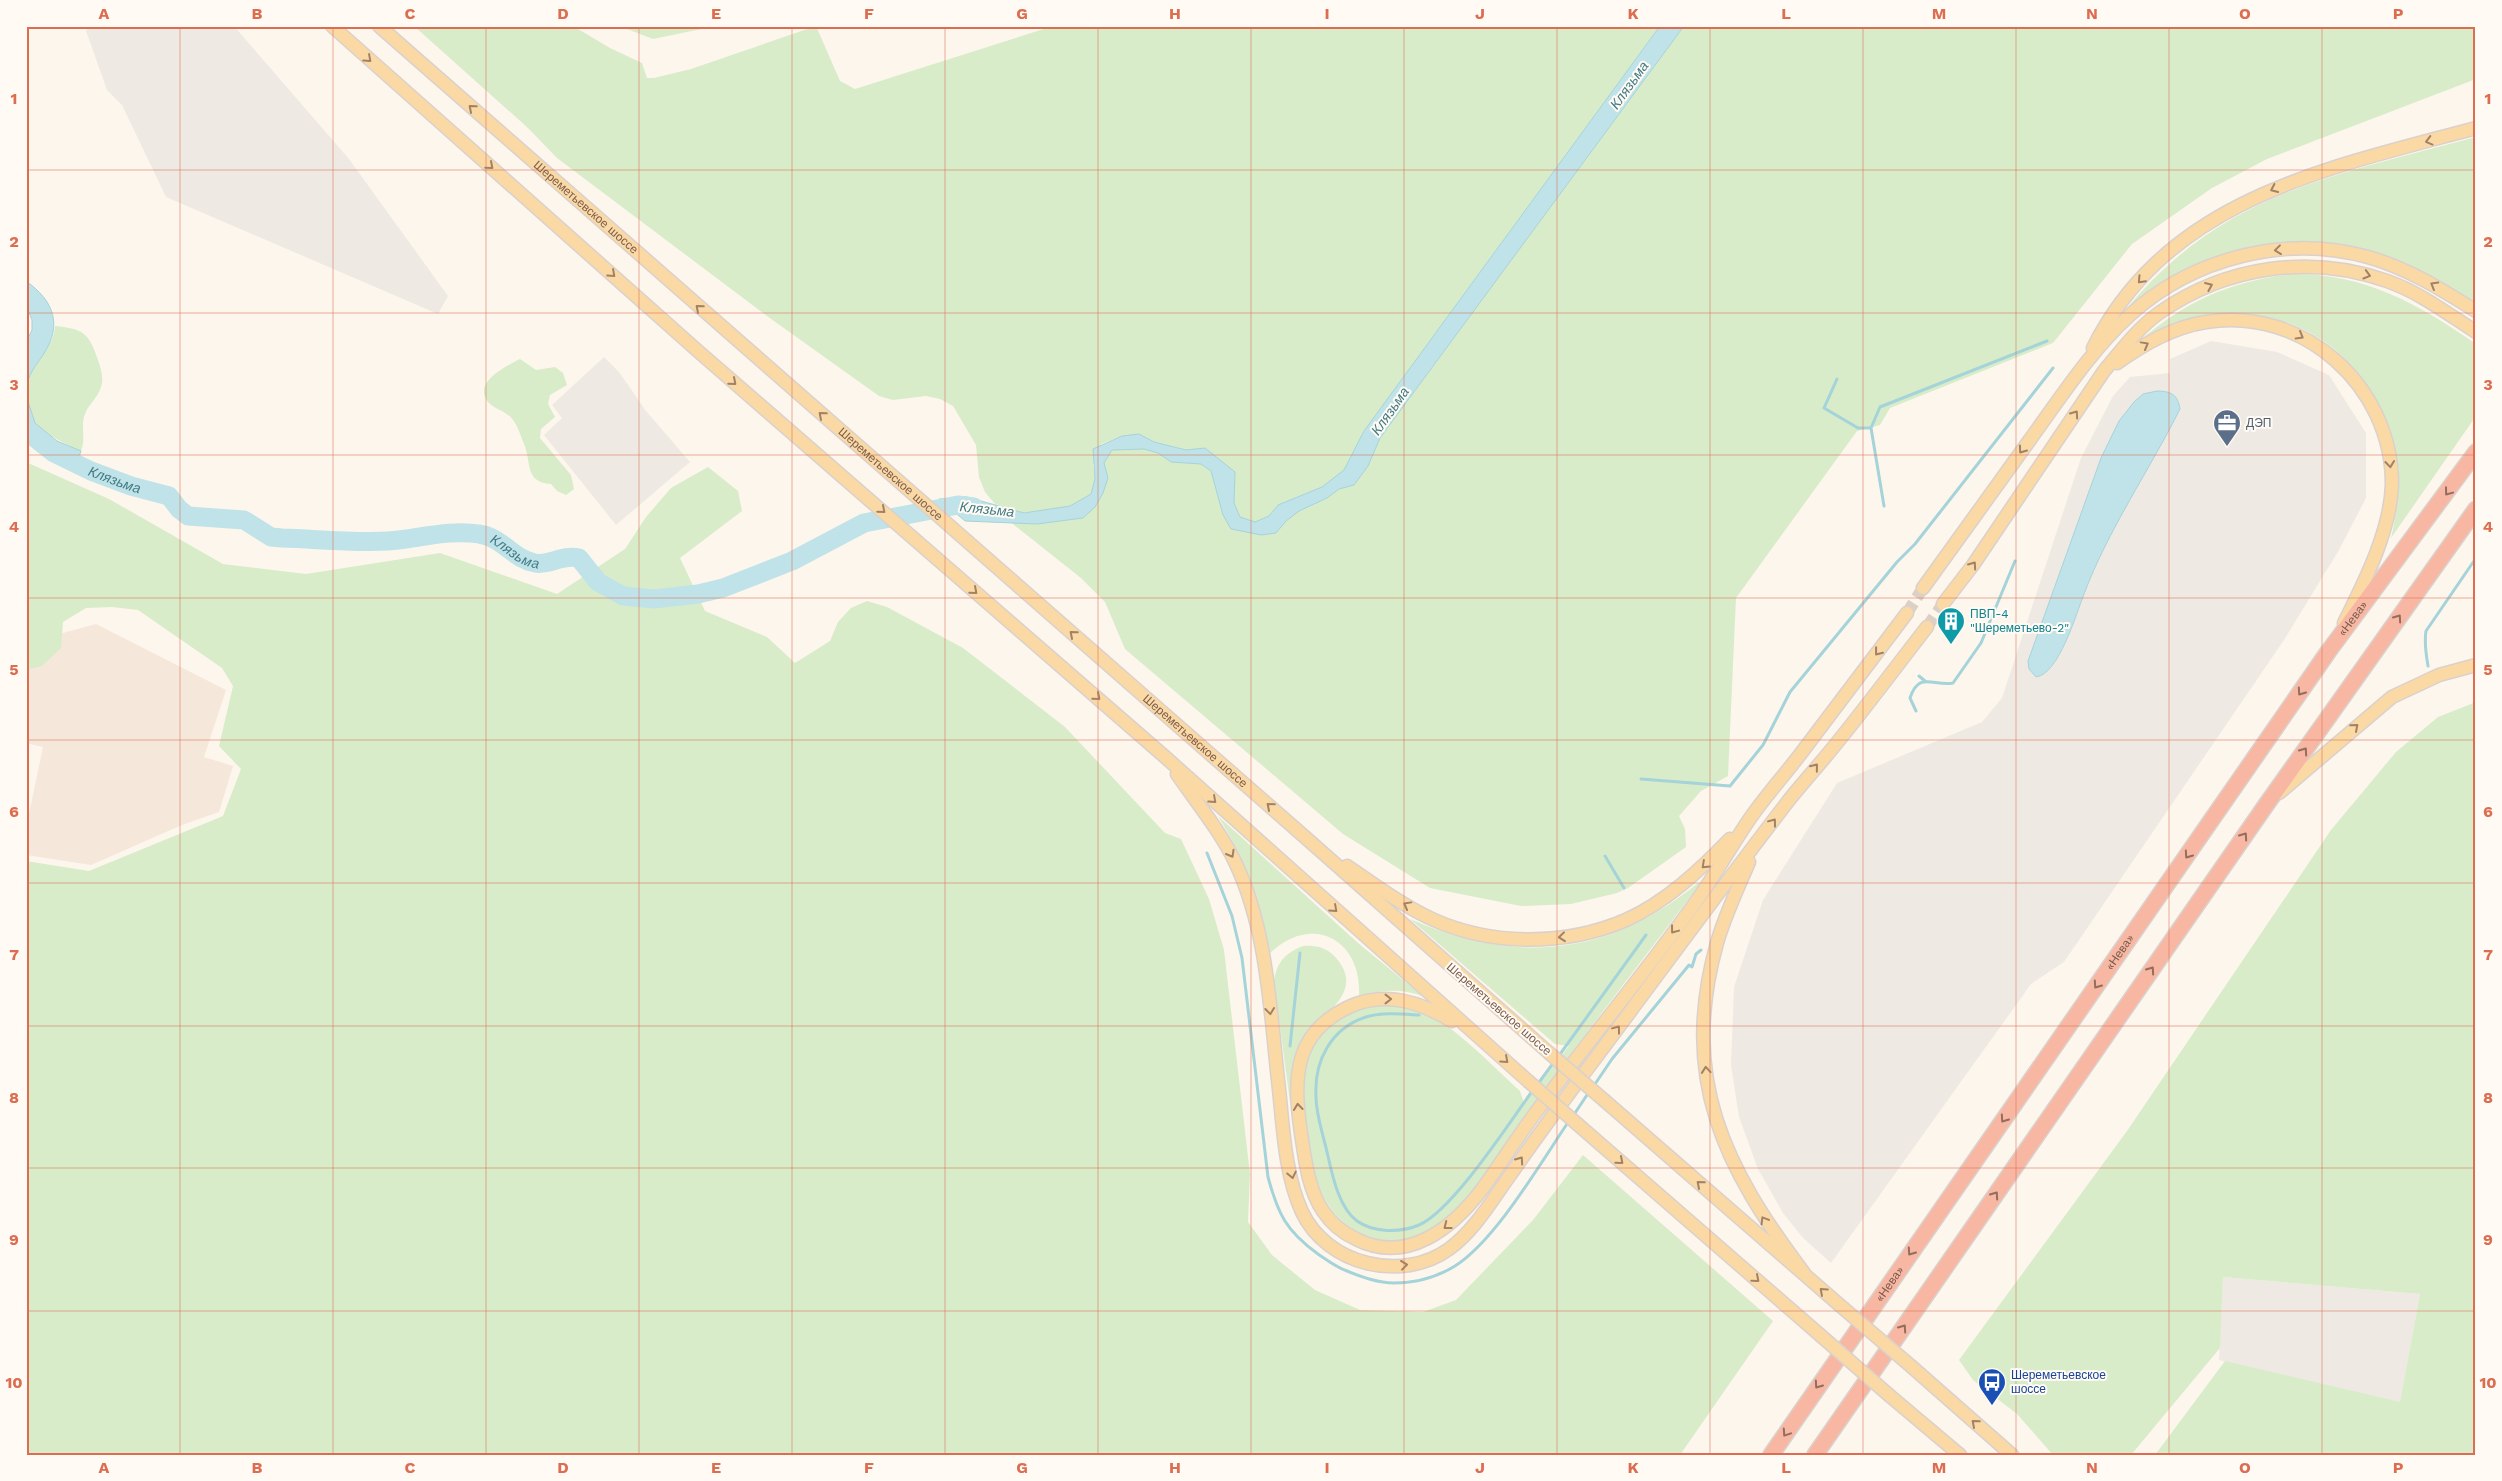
<svg xmlns="http://www.w3.org/2000/svg" width="2502" height="1481" viewBox="0 0 2502 1481" font-family="'Work Sans',sans-serif">
<rect width="100%" height="100%" fill="#fdf6ec"/>
<path fill="#f5e8da" d="M 96,624 L 226,690 L 204,757 L 233,766 L 219,812 L 182,825 L 91,865 L 26,855 L 26,828 L 43,747 L 26,743 L 26,643 Z"/>
<path fill="#efe9e4" d="M 89,26 L 234,26 L 349,159 L 448,296 L 438,314 L 166,197 L 122,105 L 107,90 L 86,31 Z
M 2211,341 L 2277,352 L 2329,375 L 2366,433 L 2366,498 L 2339,550 L 2284,640 L 2064,962 L 2031,984 L 1831,1263 L 1803,1238 L 1783,1213 L 1758,1169 L 1739,1117 L 1731,1065 L 1734,987 L 1763,900 L 1837,783 L 1982,722 L 2002,698 L 2081,458 L 2113,396 L 2130,377 L 2170,373 L 2170,359 Z
M 604,357 L 619,372 L 646,411 L 690,462 L 616,525 L 544,435 L 562,418 L 552,405 Z
M 2223,1277 L 2420,1294 L 2400,1403 L 2219,1360 Z"/>
<path fill="#d8ecc9" d="M 414,26 L 573,26 L 610,48 L 642,63 L 647,78 L 654,78 L 691,69 L 816,26 L 840,81 L 855,89 L 1053,26 L 1660,26 L 1364,431 L 1344,470 L 1322,487 L 1278,505 L 1269,516 L 1255,522 L 1240,517 L 1234,503 L 1235,472 L 1205,448 L 1186,450 L 1154,442 L 1139,434 L 1122,436 L 1101,444 L 1093,464 L 1095,479 L 1091,494 L 1070,506 L 1054,510 L 1024,513 L 995,504 L 985,492 L 979,477 L 976,445 L 953,406 L 940,399 L 926,396 L 893,400 L 879,396 L 767,316 L 557,158 L 528,128 Z
M 619,26 L 716,26 L 653,39 Z
M 1684,26 L 2476,26 L 2476,79 L 2267,159 L 2212,188 L 2132,244 L 2053,343 L 1890,408 L 1880,425 L 1857,431 L 1736,598 L 1728,776 L 1701,791 L 1679,816 L 1685,829 L 1686,847 L 1628,888 L 1617,893 L 1571,904 L 1521,906 L 1430,888 L 1343,834 L 1125,649 L 1105,602 L 1081,578 L 1009,521 L 1037,524 L 1083,518 L 1108,478 L 1104,463 L 1112,450 L 1144,449 L 1158,453 L 1171,462 L 1201,464 L 1211,471 L 1223,515 L 1276,533 L 1286,521 L 1299,511 L 1327,498 L 1339,489 L 1354,485 L 1368,466 L 1380,438 Z
M 2476,137 L 2476,303 C 2450,287 2424,271 2396,260 C 2330,234 2257,237 2193,265 C 2167,276 2145,295 2124,312 C 2221,192 2336,175 2476,137 Z
M 2290,274 C 2364,273 2417,303 2476,344 L 2476,416 L 2391,538 C 2429,381 2285,257 2140,341 C 2187,300 2228,283 2290,274 Z
M 55,326 C 84,329 89,333 98,360 C 101,369 104,378 101,387 C 98,398 87,405 84,417 C 81,428 86,439 81,451 C 67,445 45,434 35,423 C 25,411 24,387 31,374 C 39,358 54,345 55,326 Z
M 520,359 L 536,370 L 555,367 L 563,373 L 567,385 L 550,395 L 548,404 L 555,417 L 541,429 L 540,438 L 571,475 L 574,489 L 566,495 L 557,491 L 551,484 C 524,482 532,463 524,444 C 521,437 518,426 513,420 C 507,411 495,410 488,402 C 472,382 507,366 520,359 Z
M 26,462 L 109,499 L 223,564 L 306,574 L 440,553 L 557,594 L 625,549 L 646,517 L 671,488 L 708,467 L 738,491 L 742,511 L 680,558 L 705,611 L 767,637 L 795,663 L 830,641 L 838,622 L 851,608 L 867,601 L 887,607 L 963,648 L 1065,727 L 1165,833 L 1181,839 L 1209,899 L 1224,950 L 1250,1174 L 1248,1222 L 1272,1255 L 1315,1290 L 1360,1310 L 1423,1312 L 1456,1300 L 1533,1220 L 1583,1155 L 1773,1321 L 1680,1455 L 26,1455 L 26,861 L 89,871 L 223,816 L 241,769 L 219,746 L 233,686 L 222,668 L 138,610 L 112,607 L 86,608 L 63,622 L 61,648 L 42,666 L 26,670 Z
M 2476,702 L 2476,1455 L 2155,1455 L 2225,1361 L 2400,1402 L 2420,1294 L 2223,1277 L 2220,1348 L 2131,1455 L 2053,1455 L 2017,1414 L 1973,1380 L 1959,1360 L 2127,1131 L 2331,830 L 2396,752 L 2438,717 Z
M 1218,816 L 1358,943 L 1424,997 C 1403,988 1381,990 1359,996 C 1362,939 1312,913 1270,953 C 1261,899 1246,862 1218,816 Z
M 1698,883 L 1700,884 C 1644,958 1586,1032 1532,1107 C 1502,1146 1473,1205 1430,1231 C 1413,1241 1393,1244 1374,1238 C 1314,1222 1308,1154 1303,1101 C 1302,1083 1303,1060 1313,1044 C 1337,1007 1391,994 1430,1015 C 1458,1030 1496,1069 1520,1091 L 1524,1103 L 1569,1046 L 1555,1044 L 1410,919 C 1517,965 1607,957 1698,883 Z
M 1303,946 C 1317,945 1328,948 1337,959 C 1369,998 1309,1018 1297,1049 C 1290,1065 1291,1085 1290,1102 L 1274,981 C 1277,962 1285,953 1303,946 Z"/>
<path fill="#bfe3e8" stroke="#a5d3da" d="M 1660,26 L 1684,26 L 1380,438 L 1368,466 L 1354,485 L 1339,489 L 1327,498 L 1299,511 L 1286,521 L 1276,533 L 1261,535 L 1231,529 L 1223,515 L 1211,471 L 1201,464 L 1171,462 L 1158,453 L 1144,449 L 1112,450 L 1104,463 L 1108,478 L 1103,493 L 1095,507 L 1083,518 L 1037,524 L 965,521 L 939,499 L 967,497 L 1024,513 L 1070,506 L 1091,494 L 1095,479 L 1093,449 L 1122,436 L 1139,434 L 1154,442 L 1186,450 L 1205,448 L 1235,472 L 1234,503 L 1240,517 L 1255,522 L 1269,516 L 1278,505 L 1322,487 L 1344,470 L 1364,431 Z
M 26,281 C 54,301 63,325 43,355 C 36,365 27,376 26,390 L 26,342 L 32,330 L 32,320 L 26,305 Z
M 2157,391 C 2171,391 2178,395 2180,409 C 2149,471 2108,530 2084,594 C 2076,614 2059,674 2036,677 L 2029,669 L 2028,661 L 2101,458 L 2119,421 L 2134,402 L 2143,394 Z
M 26,395 L 35,423 L 57,441 L 81,451 L 74,470 L 57,458 L 38,451 L 26,442 Z"/>
<g fill="none" stroke-linecap="round" stroke-linejoin="round">
<path stroke="#a5d3da" stroke-width="3" d="M 1837,379 L 1824,408 L 1858,428 L 1871,428
M 1884,506 L 1871,428 L 1880,407 L 2047,341
M 2428,666 C 2426,654 2424,643 2426,631 L 2476,558
M 1919,676 L 1925,681
M 1916,711 L 1910,698 C 1919,670 1934,687 1953,683 L 1981,643 L 2015,561
M 1641,779 L 1730,786 L 1763,745 L 1790,692 L 1897,562 L 1915,544 L 2053,368
M 1207,853 L 1232,916 L 1242,958 L 1268,1177 C 1278,1214 1286,1231 1318,1254 C 1327,1260 1336,1267 1347,1271 C 1362,1277 1378,1283 1394,1283 C 1415,1283 1437,1277 1455,1266 C 1496,1240 1541,1162 1569,1121
M 1605,856 L 1624,888
M 1419,1015 C 1402,1014 1383,1012 1366,1017 C 1331,1028 1314,1061 1316,1096 C 1316,1115 1323,1134 1327,1152 C 1332,1173 1338,1207 1357,1221 C 1374,1233 1400,1233 1419,1225 C 1453,1210 1509,1123 1533,1090
M 1290,1046 L 1300,953
M 1558,1057 L 1646,935
M 1537,1085 L 1554,1062
M 1593,1087 L 1612,1059 L 1689,965 L 1692,967 L 1696,954 L 1701,950
M 1573,1116 L 1589,1092"/>
<path stroke="#bfe3e8" stroke-width="19" id="s1" d="M 26,431 L 54,453 L 91,471 L 131,486 L 169,496 L 179,509 L 188,516 L 244,520 L 271,537 L 282,538 C 317,539 352,543 388,541 C 417,539 450,529 479,534 C 502,537 513,559 535,563 C 550,566 561,554 579,558 L 598,582 L 623,596 L 654,599 L 698,594 L 723,588 L 792,561 L 864,523 L 958,505 L 974,507"/>
<path stroke="#dcd0c4" stroke-width="12" stroke-dasharray="12 6" stroke-linecap="butt" d="M 1907,613 L 1923,588
M 1927,627 L 1943,604"/>
<g stroke="#dad1cd" stroke-width="15">
<g id="primary">
<path d="M 332,26 L 699,352 L 1164,756 L 1528,1081"/>
<path id="s2" d="M 379,26 L 1306,838 L 1548,1052"/>
<path d="M 2093,348 C 2168,198 2329,168 2476,128"/>
<path d="M 2117,363 C 2144,344 2173,327 2206,322 C 2303,306 2392,386 2392,484 C 2391,530 2364,583 2344,623"/>
<path d="M 1923,588 C 1958,539 1994,490 2029,441 C 2061,397 2091,350 2131,314 C 2193,258 2286,234 2368,257 C 2407,268 2441,289 2476,311"/>
<path d="M 1943,604 L 1973,565 L 2104,371 C 2121,351 2138,328 2159,313 C 2226,266 2310,254 2387,281 C 2419,292 2448,314 2476,332"/>
<path d="M 1177,774 C 1197,803 1221,832 1236,864 C 1267,930 1270,1008 1278,1080 C 1283,1122 1284,1173 1302,1212 C 1327,1265 1402,1283 1449,1249 C 1473,1232 1491,1202 1508,1178 C 1531,1145 1555,1112 1579,1080 C 1649,987 1718,892 1789,800 C 1807,778 1826,757 1844,734 C 1872,699 1899,663 1927,627"/>
<path d="M 2279,793 L 2392,697 L 2439,675 L 2476,665"/>
<path d="M 1749,862 C 1738,888 1725,915 1717,943 C 1679,1078 1724,1167 1804,1273"/>
<path d="M 1347,866 C 1375,885 1403,906 1434,920 C 1493,946 1566,946 1626,920 C 1666,902 1700,870 1730,839"/>
<path d="M 1452,1021 C 1420,1002 1386,991 1351,1006 C 1293,1032 1293,1078 1301,1133 C 1305,1159 1308,1189 1323,1211 C 1331,1223 1343,1233 1356,1239 C 1407,1265 1453,1228 1483,1188 C 1501,1163 1518,1136 1537,1111 C 1590,1038 1648,970 1700,896 C 1718,870 1733,843 1751,817 C 1768,793 1788,771 1805,748 C 1839,703 1873,658 1907,613"/>
<path d="M 1605,1101 L 1843,1308"/>
<path d="M 1583,1129 L 1820,1335"/>
<path d="M 1912,1367 L 2012,1455"/>
<path d="M 1890,1396 L 1960,1455"/>
</g>
</g>
<g stroke="#dad1cd" stroke-width="18">
<g id="motorway">
<path id="s3" d="M 1771,1455 L 2328,652 L 2476,452"/>
<path d="M 1815,1455 L 2266,805 L 2476,509"/>
</g>
</g>
<use href="#primary" stroke="#fbd9a5" stroke-width="12"/>
<use href="#motorway" stroke="#f7b7a3" stroke-width="15"/>
<g stroke="#dad1cd" stroke-width="15" stroke-linecap="butt">
<path id="primary-bridge" d="M 1548,1052 L 1605,1101
M 1528,1081 L 1583,1129
M 1843,1308 L 1912,1367
M 1820,1335 L 1890,1396"/>
</g>
<use href="#primary-bridge" stroke="#fbd9a5" stroke-width="12"/>
</g>
<defs><path id="oneway-chevron" d="M-2-3.5L2.5 0L-2 3.5" fill="none" stroke-width="1.6" stroke-linecap="round" stroke-linejoin="round" transform="scale(1.25)"/></defs>
<g stroke="#a18267">
<use href="#oneway-chevron" transform="translate(368 59) rotate(42)"/>
<use href="#oneway-chevron" transform="translate(472 108) rotate(-139)"/>
<use href="#oneway-chevron" transform="translate(2429 141) rotate(165)"/>
<use href="#oneway-chevron" transform="translate(490 166) rotate(41)"/>
<use href="#oneway-chevron" transform="translate(2274 189) rotate(155)"/>
<use href="#oneway-chevron" transform="translate(2278 250) rotate(173)"/>
<use href="#oneway-chevron" transform="translate(612 274) rotate(42)"/>
<use href="#oneway-chevron" transform="translate(2367 275) rotate(16)"/>
<use href="#oneway-chevron" transform="translate(2141 280) rotate(133)"/>
<use href="#oneway-chevron" transform="translate(2434 285) rotate(-150)"/>
<use href="#oneway-chevron" transform="translate(2209 286) rotate(-23)"/>
<use href="#oneway-chevron" transform="translate(699 308) rotate(-139)"/>
<use href="#oneway-chevron" transform="translate(2300 336) rotate(30)"/>
<use href="#oneway-chevron" transform="translate(2145 345) rotate(-29)"/>
<use href="#oneway-chevron" transform="translate(733 382) rotate(41)"/>
<use href="#oneway-chevron" transform="translate(2075 414) rotate(-55)"/>
<use href="#oneway-chevron" transform="translate(822 415) rotate(-139)"/>
<use href="#oneway-chevron" transform="translate(2022 450) rotate(126)"/>
<use href="#oneway-chevron" transform="translate(2390 464) rotate(84)"/>
<use href="#oneway-chevron" transform="translate(882 510) rotate(41)"/>
<use href="#oneway-chevron" transform="translate(1973 565) rotate(-55)"/>
<use href="#oneway-chevron" transform="translate(974 591) rotate(41)"/>
<use href="#oneway-chevron" transform="translate(1073 634) rotate(-139)"/>
<use href="#oneway-chevron" transform="translate(1878 652) rotate(128)"/>
<use href="#oneway-chevron" transform="translate(1097 697) rotate(41)"/>
<use href="#oneway-chevron" transform="translate(2355 727) rotate(-41)"/>
<use href="#oneway-chevron" transform="translate(1815 767) rotate(-51)"/>
<use href="#oneway-chevron" transform="translate(1213 800) rotate(42)"/>
<use href="#oneway-chevron" transform="translate(1270 806) rotate(-139)"/>
<use href="#oneway-chevron" transform="translate(1773 822) rotate(-53)"/>
<use href="#oneway-chevron" transform="translate(1231 854) rotate(60)"/>
<use href="#oneway-chevron" transform="translate(1705 865) rotate(137)"/>
<use href="#oneway-chevron" transform="translate(1407 905) rotate(-151)"/>
<use href="#oneway-chevron" transform="translate(1334 909) rotate(42)"/>
<use href="#oneway-chevron" transform="translate(1674 930) rotate(127)"/>
<use href="#oneway-chevron" transform="translate(1562 937) rotate(174)"/>
<use href="#oneway-chevron" transform="translate(1388 999)"/>
<use href="#oneway-chevron" transform="translate(1270 1011) rotate(83)"/>
<use href="#oneway-chevron" transform="translate(1617 1029) rotate(-53)"/>
<use href="#oneway-chevron" transform="translate(1505 1060) rotate(42)"/>
<use href="#oneway-chevron" transform="translate(1706 1070) rotate(-95)"/>
<use href="#oneway-chevron" transform="translate(1298 1107) rotate(-96)"/>
<use href="#oneway-chevron" transform="translate(1520 1160) rotate(-55)"/>
<use href="#oneway-chevron" transform="translate(1620 1161) rotate(41)"/>
<use href="#oneway-chevron" transform="translate(1292 1175) rotate(78)"/>
<use href="#oneway-chevron" transform="translate(1700 1184) rotate(-139)"/>
<use href="#oneway-chevron" transform="translate(1764 1220) rotate(-121)"/>
<use href="#oneway-chevron" transform="translate(1447 1226) rotate(142)"/>
<use href="#oneway-chevron" transform="translate(1404 1265) rotate(-7)"/>
<use href="#oneway-chevron" transform="translate(1756 1279) rotate(41)"/>
<use href="#oneway-chevron" transform="translate(1823 1291) rotate(-138)"/>
<use href="#oneway-chevron" transform="translate(1975 1423) rotate(-139)"/>
</g>
<g stroke="#936e5e">
<use href="#oneway-chevron" transform="translate(2448 492) rotate(127)"/>
<use href="#oneway-chevron" transform="translate(2398 618) rotate(-55)"/>
<use href="#oneway-chevron" transform="translate(2301 692) rotate(125)"/>
<use href="#oneway-chevron" transform="translate(2304 751) rotate(-55)"/>
<use href="#oneway-chevron" transform="translate(2244 836) rotate(-55)"/>
<use href="#oneway-chevron" transform="translate(2188 855) rotate(125)"/>
<use href="#oneway-chevron" transform="translate(2151 970) rotate(-55)"/>
<use href="#oneway-chevron" transform="translate(2097 985) rotate(125)"/>
<use href="#oneway-chevron" transform="translate(2004 1119) rotate(125)"/>
<use href="#oneway-chevron" transform="translate(1995 1195) rotate(-55)"/>
<use href="#oneway-chevron" transform="translate(1911 1252) rotate(125)"/>
<use href="#oneway-chevron" transform="translate(1903 1328) rotate(-55)"/>
<use href="#oneway-chevron" transform="translate(1818 1385) rotate(125)"/>
<use href="#oneway-chevron" transform="translate(1786 1433) rotate(124)"/>
</g>
<path fill="none" stroke="#dc6d51" stroke-width="1" stroke-opacity="0.55" d="M 180,26 L 180,1455M 333,26 L 333,1455M 486,26 L 486,1455M 639,26 L 639,1455M 792,26 L 792,1455M 945,26 L 945,1455M 1098,26 L 1098,1455M 1251,26 L 1251,1455M 1404,26 L 1404,1455M 1557,26 L 1557,1455M 1710,26 L 1710,1455M 1863,26 L 1863,1455M 2016,26 L 2016,1455M 2169,26 L 2169,1455M 2322,26 L 2322,1455M 26,170 L 2476,170M 26,313 L 2476,313M 26,455 L 2476,455M 26,598 L 2476,598M 26,740 L 2476,740M 26,883 L 2476,883M 26,1026 L 2476,1026M 26,1168 L 2476,1168M 26,1311 L 2476,1311"/>
<defs>
<g id="office-pin" transform="scale(1.4375)"><path d="M0 17L-7.5 6A9.5 9.5 0 1 1 7.5 6Z" fill="#5c6f8a" stroke="#fffaf3"/><path d="M-6-3h4V-5.5h4V-3h4V5H-6ZM-1-4.5V-3h2v-1.5ZM-6 0V1H6V0Z" fill="#fff"/></g>
<g id="building-pin" transform="scale(1.4375)"><path d="M0 17L-7.5 6A9.5 9.5 0 1 1 7.5 6Z" fill="#0f9aa8" stroke="#fffaf3"/><path d="M-4-6H4V6H1V3H-1V6H-4ZM-2.5-4.3h1.7v1.8h-1.7ZM.8-4.3h1.7v1.8H.8ZM-2.5-1h1.7V.8h-1.7ZM.8-1h1.7V.8H.8Z" fill="#fff"/></g>
<g id="bus-pin" transform="scale(1.4375)"><path d="M0 17L-7.5 6A9.5 9.5 0 1 1 7.5 6Z" fill="#1a4fb4" stroke="#fffaf3"/><path d="M-5-6H5V4H4V6H2V4H-2V6H-4V4H-5ZM-3.5-4V0h7V-4ZM-3.5 1.2v1.5H-2V1.2ZM2 1.2v1.5H3.5V1.2Z" fill="#fff"/></g>
</defs>
<g fill-rule="evenodd">
<use href="#office-pin" x="2227" y="423"/>
<use href="#building-pin" x="1951" y="621"/>
<use href="#bus-pin" x="1992" y="1382"/>
</g>
<g text-anchor="middle" dominant-baseline="central" stroke-width="4" stroke-linejoin="round" paint-order="stroke">
<g font-size="12" fill="#7a5c4d" stroke="#fffaf3">
<text stroke="none"><textPath href="#s2" startOffset="275">Шереметьевское шоссе</textPath></text>
<text stroke="none"><textPath href="#s2" startOffset="680">Шереметьевское шоссе</textPath></text>
<text stroke="none"><textPath href="#s3" startOffset="1019">«Нева»</textPath></text>
<text stroke="none"><textPath href="#s2" startOffset="1085">Шереметьевское шоссе</textPath></text>
<text stroke="none"><textPath href="#s3" startOffset="612">«Нева»</textPath></text>
<text transform="translate(1499 1009) rotate(41)">Шереметьевское шоссе</text>
<text stroke="none"><textPath href="#s3" startOffset="208">«Нева»</textPath></text>
</g>
<g font-size="12" fill="#4e5e75" stroke="#fffaf3" text-anchor="start">
<text x="2246" y="423">ДЭП</text>
</g>
<g font-size="12" fill="#0d838f" stroke="#fffaf3" text-anchor="start">
<text x="1970" y="614">ПВП-4<tspan x="1970" dy="14">"Шереметьево-2"</tspan></text>
</g>
<g font-size="12" fill="#164399" stroke="#fffaf3" text-anchor="start">
<text x="2011" y="1375">Шереметьевское<tspan x="2011" dy="14">шоссе</tspan></text>
</g>
<g font-size="14" font-style="italic" fill="#437c86" stroke="#fffaf3">
<text transform="translate(1629 85) rotate(-54)">Клязьма</text>
<text transform="translate(1390 411) rotate(-55)">Клязьма</text>
<text stroke="none"><textPath href="#s1" startOffset="102">Клязьма</textPath></text>
<text transform="translate(987 509) rotate(6)">Клязьма</text>
<text stroke="none"><textPath href="#s1" startOffset="524">Клязьма</textPath></text>
</g>
</g>
<rect width="2502" height="1481" fill="none" stroke="#fffaf3" stroke-width="55"/>
<rect x="28" y="28" width="2446" height="1426" fill="none" stroke="#dc6d51" stroke-width="2"/>
<g font-size="16" text-anchor="middle" font-weight="bold" fill="#dc6d51">
<text x="104" y="19">A</text>
<text x="257" y="19">B</text>
<text x="410" y="19">C</text>
<text x="563" y="19">D</text>
<text x="716" y="19">E</text>
<text x="869" y="19">F</text>
<text x="1022" y="19">G</text>
<text x="1175" y="19">H</text>
<text x="1327" y="19">I</text>
<text x="1480" y="19">J</text>
<text x="1633" y="19">K</text>
<text x="1786" y="19">L</text>
<text x="1939" y="19">M</text>
<text x="2092" y="19">N</text>
<text x="2245" y="19">O</text>
<text x="2398" y="19">P</text>
<text x="14" y="104">1</text>
<text x="2488" y="104">1</text>
<text x="14" y="247">2</text>
<text x="2488" y="247">2</text>
<text x="14" y="390">3</text>
<text x="2488" y="390">3</text>
<text x="14" y="532">4</text>
<text x="2488" y="532">4</text>
<text x="14" y="675">5</text>
<text x="2488" y="675">5</text>
<text x="14" y="817">6</text>
<text x="2488" y="817">6</text>
<text x="14" y="960">7</text>
<text x="2488" y="960">7</text>
<text x="14" y="1103">8</text>
<text x="2488" y="1103">8</text>
<text x="14" y="1245">9</text>
<text x="2488" y="1245">9</text>
<text x="14" y="1388">10</text>
<text x="2488" y="1388">10</text>
<text x="104" y="1473">A</text>
<text x="257" y="1473">B</text>
<text x="410" y="1473">C</text>
<text x="563" y="1473">D</text>
<text x="716" y="1473">E</text>
<text x="869" y="1473">F</text>
<text x="1022" y="1473">G</text>
<text x="1175" y="1473">H</text>
<text x="1327" y="1473">I</text>
<text x="1480" y="1473">J</text>
<text x="1633" y="1473">K</text>
<text x="1786" y="1473">L</text>
<text x="1939" y="1473">M</text>
<text x="2092" y="1473">N</text>
<text x="2245" y="1473">O</text>
<text x="2398" y="1473">P</text>
</g>
</svg>
